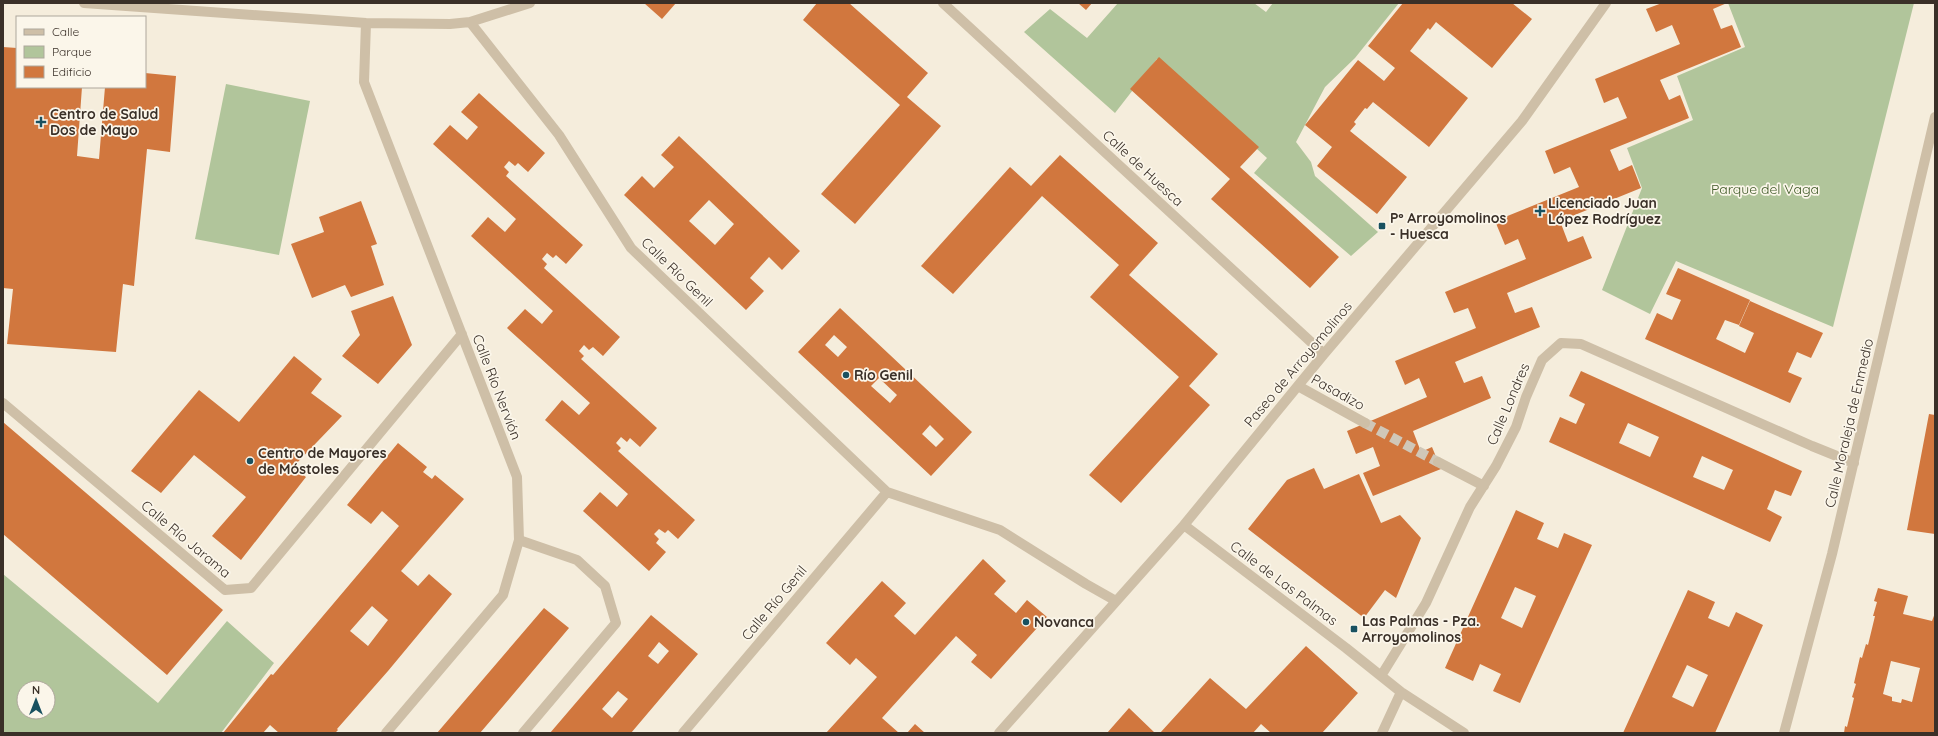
<svg xmlns="http://www.w3.org/2000/svg" width="1938" height="736" viewBox="0 0 1938 736" font-family="Quicksand,sans-serif">
<rect width="100%" height="100%" fill="#f5eddc"/>
<path fill="#b1c59b" fill-rule="evenodd" d="M 1118,3 L 1254,3 L 1266,12 L 1273,3 L 1399,3 L 1355,58 L 1325,87 L 1296,142 L 1311,162 L 1315,176 L 1378,232 L 1351,256 L 1254,173 L 1267,158 L 1157,59 L 1115,113 L 1024,32 L 1050,9 L 1087,38 Z
M 1728,3 L 1914,3 L 1833,327 L 1676,261 L 1650,314 L 1602,290 L 1642,188 L 1627,148 L 1693,120 L 1677,76 L 1745,47 Z
M 226,84 L 310,101 L 279,255 L 195,239 Z
M 3,574 L 158,703 L 227,621 L 274,663 L 221,733 L 3,733 ZM 24,688 L 48,688 L 48,712 L 24,712 Z"/>
<path fill="#d1773e" fill-rule="evenodd" d="M 644,3 L 676,3 L 662,19 Z
M 817,3 L 849,3 L 928,73 L 907,97 L 941,126 L 855,224 L 821,194 L 900,105 L 803,20 Z
M 1078,3 L 1092,3 L 1086,10 Z
M 1403,3 L 1512,3 L 1532,19 L 1492,68 L 1436,22 L 1430,30 L 1428,28 L 1410,51 L 1468,98 L 1429,147 L 1373,102 L 1367,109 L 1365,108 L 1354,122 L 1356,124 L 1350,131 L 1407,177 L 1377,214 L 1317,166 L 1332,147 L 1305,125 L 1358,60 L 1384,81 L 1395,68 L 1368,46 Z
M 1662,3 L 1727,3 L 1713,9 L 1721,29 L 1732,25 L 1741,47 L 1660,80 L 1669,100 L 1680,95 L 1689,118 L 1610,150 L 1619,171 L 1632,165 L 1641,188 L 1560,221 L 1568,242 L 1583,236 L 1592,258 L 1507,293 L 1515,313 L 1532,307 L 1540,327 L 1455,362 L 1464,383 L 1482,376 L 1491,398 L 1413,431 L 1421,452 L 1432,447 L 1441,469 L 1373,496 L 1363,473 L 1380,466 L 1373,447 L 1356,454 L 1347,431 L 1427,397 L 1419,378 L 1405,385 L 1395,361 L 1476,328 L 1468,308 L 1454,313 L 1445,292 L 1526,259 L 1518,239 L 1505,245 L 1495,221 L 1579,187 L 1570,167 L 1554,174 L 1545,151 L 1627,118 L 1618,97 L 1604,103 L 1595,79 L 1680,44 L 1672,25 L 1656,32 L 1646,9 Z
M 3,47 L 17,48 L 17,87 L 82,87 L 77,156 L 99,159 L 105,87 L 145,87 L 145,73 L 176,76 L 170,152 L 147,149 L 134,286 L 123,284 L 116,352 L 7,344 L 13,289 L 3,288 Z
M 1159,57 L 1259,147 L 1240,167 L 1339,257 L 1310,288 L 1211,199 L 1230,179 L 1130,89 Z
M 479,93 L 545,153 L 528,172 L 518,163 L 515,166 L 509,161 L 504,167 L 509,172 L 506,176 L 583,245 L 566,264 L 556,255 L 553,258 L 547,253 L 542,259 L 547,264 L 544,268 L 620,337 L 603,356 L 593,347 L 589,350 L 584,345 L 579,351 L 584,356 L 581,359 L 657,428 L 640,447 L 630,438 L 627,442 L 621,437 L 616,443 L 621,448 L 618,451 L 695,520 L 678,539 L 668,530 L 665,533 L 659,529 L 654,534 L 659,539 L 656,543 L 666,552 L 649,571 L 583,511 L 600,492 L 617,507 L 628,494 L 545,420 L 562,400 L 579,415 L 590,403 L 507,328 L 525,309 L 542,324 L 553,311 L 471,236 L 488,217 L 505,232 L 516,219 L 433,144 L 450,125 L 467,140 L 478,127 L 461,112 Z
M 679,136 L 800,251 L 782,270 L 769,257 L 750,278 L 764,291 L 746,310 L 624,195 L 642,176 L 654,188 L 674,167 L 661,155 ZM 709,200 L 734,224 L 715,245 L 689,221 Z
M 1060,155 L 1158,243 L 1129,275 L 1218,354 L 1189,386 L 1210,405 L 1121,503 L 1089,475 L 1179,377 L 1090,297 L 1119,265 L 1042,196 L 953,294 L 921,266 L 1010,167 L 1031,186 Z
M 361,201 L 377,244 L 371,246 L 384,285 L 351,297 L 345,285 L 312,298 L 291,244 L 324,232 L 319,217 Z
M 1678,268 L 1750,300 L 1739,325 L 1725,320 L 1716,339 L 1745,353 L 1754,333 L 1739,326 L 1750,301 L 1823,333 L 1811,358 L 1797,352 L 1788,372 L 1802,378 L 1790,403 L 1645,339 L 1657,313 L 1672,320 L 1681,300 L 1666,294 Z
M 393,296 L 412,345 L 378,384 L 342,356 L 360,335 L 351,311 Z
M 840,308 L 972,432 L 931,476 L 798,352 ZM 834,335 L 847,347 L 838,357 L 825,345 ZM 879,378 L 897,395 L 890,403 L 871,386 ZM 930,425 L 944,439 L 936,447 L 922,434 Z
M 294,356 L 322,379 L 311,393 L 342,416 L 293,467 L 306,477 L 241,560 L 212,536 L 246,497 L 194,455 L 161,493 L 131,471 L 199,390 L 239,422 Z
M 1581,371 L 1802,471 L 1791,496 L 1775,490 L 1767,509 L 1782,517 L 1770,542 L 1549,442 L 1560,417 L 1576,424 L 1585,404 L 1569,396 ZM 1628,423 L 1659,437 L 1650,457 L 1619,443 ZM 1702,456 L 1733,470 L 1724,490 L 1693,477 Z
M 1929,414 L 1935,415 L 1935,534 L 1907,530 Z
M 3,422 L 223,610 L 167,675 L 3,534 Z
M 398,443 L 427,467 L 423,472 L 432,479 L 435,475 L 464,499 L 401,571 L 418,586 L 429,574 L 452,594 L 388,671 L 337,729 L 338,730 L 335,733 L 279,733 L 270,725 L 263,733 L 223,733 L 271,674 L 273,675 L 399,526 L 382,511 L 371,524 L 347,505 ZM 372,606 L 388,620 L 368,646 L 350,631 Z
M 1314,468 L 1324,489 L 1359,474 L 1381,523 L 1400,515 L 1421,538 L 1396,598 L 1385,590 L 1364,618 L 1248,529 L 1287,480 Z
M 1516,510 L 1544,523 L 1537,539 L 1558,548 L 1564,533 L 1592,545 L 1520,703 L 1493,691 L 1501,674 L 1480,664 L 1473,681 L 1445,668 ZM 1515,587 L 1536,596 L 1522,628 L 1501,618 Z
M 983,559 L 1006,581 L 994,594 L 1016,613 L 1027,600 L 1047,617 L 991,679 L 971,662 L 977,655 L 956,636 L 882,718 L 899,733 L 826,733 L 877,677 L 856,658 L 850,665 L 826,643 L 882,581 L 906,603 L 894,616 L 915,635 Z
M 1878,588 L 1908,596 L 1903,614 L 1932,621 L 1935,613 L 1935,733 L 1844,733 L 1845,726 L 1847,727 L 1854,698 L 1852,697 L 1856,684 L 1854,683 L 1860,657 L 1862,658 L 1866,644 L 1868,645 L 1875,616 L 1873,616 L 1877,602 L 1874,601 ZM 1891,661 L 1920,668 L 1912,702 L 1902,699 L 1901,703 L 1892,701 L 1892,697 L 1883,694 Z
M 1688,590 L 1715,602 L 1708,618 L 1729,627 L 1736,612 L 1763,625 L 1715,733 L 1623,733 ZM 1687,665 L 1708,675 L 1693,707 L 1672,697 Z
M 544,608 L 569,628 L 510,698 L 480,733 L 437,733 Z
M 651,615 L 698,654 L 631,733 L 550,733 ZM 659,642 L 669,651 L 658,664 L 648,656 ZM 618,691 L 628,699 L 612,718 L 602,709 Z
M 1306,646 L 1358,693 L 1322,733 L 1271,733 L 1261,724 L 1253,733 L 1160,733 L 1210,678 L 1246,709 Z
M 1129,708 L 1155,733 L 1107,733 Z
M 915,724 L 925,733 L 907,733 Z"/>
<g fill="none" stroke-linecap="round" stroke-linejoin="round">
<path stroke="#d0c7b8" stroke-width="10" stroke-dasharray="10 5" stroke-linecap="butt" d="M 1365,423 L 1438,462"/>
<path stroke="#cebfa7" stroke-width="10" d="M 519,540 L 577,560 L 605,586 L 616,623 L 523,733"/>
<path stroke="#cebfa7" stroke-width="10" d="M 84,3 L 366,23 L 450,24 L 470,22 L 530,3
M 943,3 L 1324,354
M 470,22 L 559,135 L 631,248 L 887,492 L 1000,530 L 1086,584 L 1116,601
M 366,23 L 364,82 L 517,477 L 519,540 L 503,595 L 386,733
M 1298,386 L 1365,423
M 3,403 L 225,590 L 251,588 L 462,334
M 1438,462 L 1484,486
M 1184,525 L 1346,648 L 1401,692 L 1464,733
M 1381,676 L 1426,603 L 1470,507 L 1496,466 L 1516,427 L 1526,397 L 1542,360 L 1561,343 L 1581,344 L 1812,446 L 1854,463
M 683,733 L 887,492
M 999,733 L 1184,525 L 1324,354 L 1522,121 L 1606,3
M 1382,733 L 1401,692
M 1784,733 L 1832,554 L 1935,117"/>
</g>
<g fill="#195160" stroke="#fbf6ea" stroke-width="1.5">
<path d="M39 116h4v4h4v4h-4v4h-4v-4h-4v-4h4z"/>
<path d="M1538 205h4v4h4v4h-4v4h-4v-4h-4v-4h4z"/>
<rect x="1378" y="222" width="8" height="8" rx="2"/>
<circle cx="846" cy="375" r="4"/>
<circle cx="250" cy="461" r="4"/>
<circle cx="1026" cy="622" r="4"/>
<rect x="1350" y="625" width="8" height="8" rx="2"/>
</g>
<g text-anchor="middle" dominant-baseline="central" stroke-width="3.5" stroke-linejoin="round" paint-order="stroke">
<g font-size="14" font-weight="bold" fill="#3a3028" stroke="#fbf6ea" text-anchor="start">
<text x="50" y="114">Centro de Salud<tspan x="50" dy="16">Dos de Mayo</tspan></text>
<text x="1548" y="203">Licenciado Juan<tspan x="1548" dy="16">López Rodríguez</tspan></text>
<text x="1390" y="218">Pº Arroyomolinos<tspan x="1390" dy="16">- Huesca</tspan></text>
<text x="854" y="375">Río Genil</text>
<text x="258" y="453">Centro de Mayores<tspan x="258" dy="16">de Móstoles</tspan></text>
<text x="1362" y="621">Las Palmas - Pza.<tspan x="1362" dy="16">Arroyomolinos</tspan></text>
<text x="1034" y="622">Novanca</text>
</g>
<g font-size="14" fill="#3a3028" stroke="#fbf6ea">
<text transform="translate(1143 168) rotate(43)">Calle de Huesca</text>
<text transform="translate(677 272) rotate(44)">Calle Río Genil</text>
<text transform="translate(1298 364) rotate(-50)">Paseo de Arroyomolinos</text>
<text transform="translate(497 387) rotate(69)">Calle Río Nervión</text>
<text transform="translate(1338 392) rotate(29)">Pasadizo</text>
<text transform="translate(1508 404) rotate(-67)">Calle Londres</text>
<text transform="translate(1849 423) rotate(-77)">Calle Moraleja de Enmedio</text>
<text transform="translate(186 539) rotate(40)">Calle Río Jarama</text>
<text transform="translate(1284 583) rotate(37)">Calle de Las Palmas</text>
<text transform="translate(774 603) rotate(-50)">Calle Río Genil</text>
</g>
<g font-size="14" fill="#415b29" stroke="#fbf6ea">
<text x="1765" y="189">Parque del Vaga</text>
</g>
</g>
<rect width="1938" height="736" fill="none" stroke="#3a3028" stroke-width="8"/>
<rect x="16" y="16" width="130" height="72" fill="#fbf6ea" stroke="#aea79c"/>
<rect x="24" y="29" width="20" height="6" fill="#cebfa7" stroke="#aea79c"/>
<text x="52" y="36" font-size="12" fill="#3a3028">Calle</text>
<rect x="24" y="46" width="20" height="12" fill="#b1c59b" stroke="#aea79c"/>
<text x="52" y="56" font-size="12" fill="#3a3028">Parque</text>
<rect x="24" y="66" width="20" height="12" fill="#d1773e" stroke="#aea79c"/>
<text x="52" y="76" font-size="12" fill="#3a3028">Edificio</text>
<g transform="translate(36 700)"><circle r="19" fill="#fbf6ea" stroke="#aea79c"/>
<path d="M0-3L7 15L0 10L-7 15Z" fill="#195160"/>
<text y="-6" font-size="11" font-weight="bold" text-anchor="middle" fill="#3a3028">N</text>
</g>
</svg>
